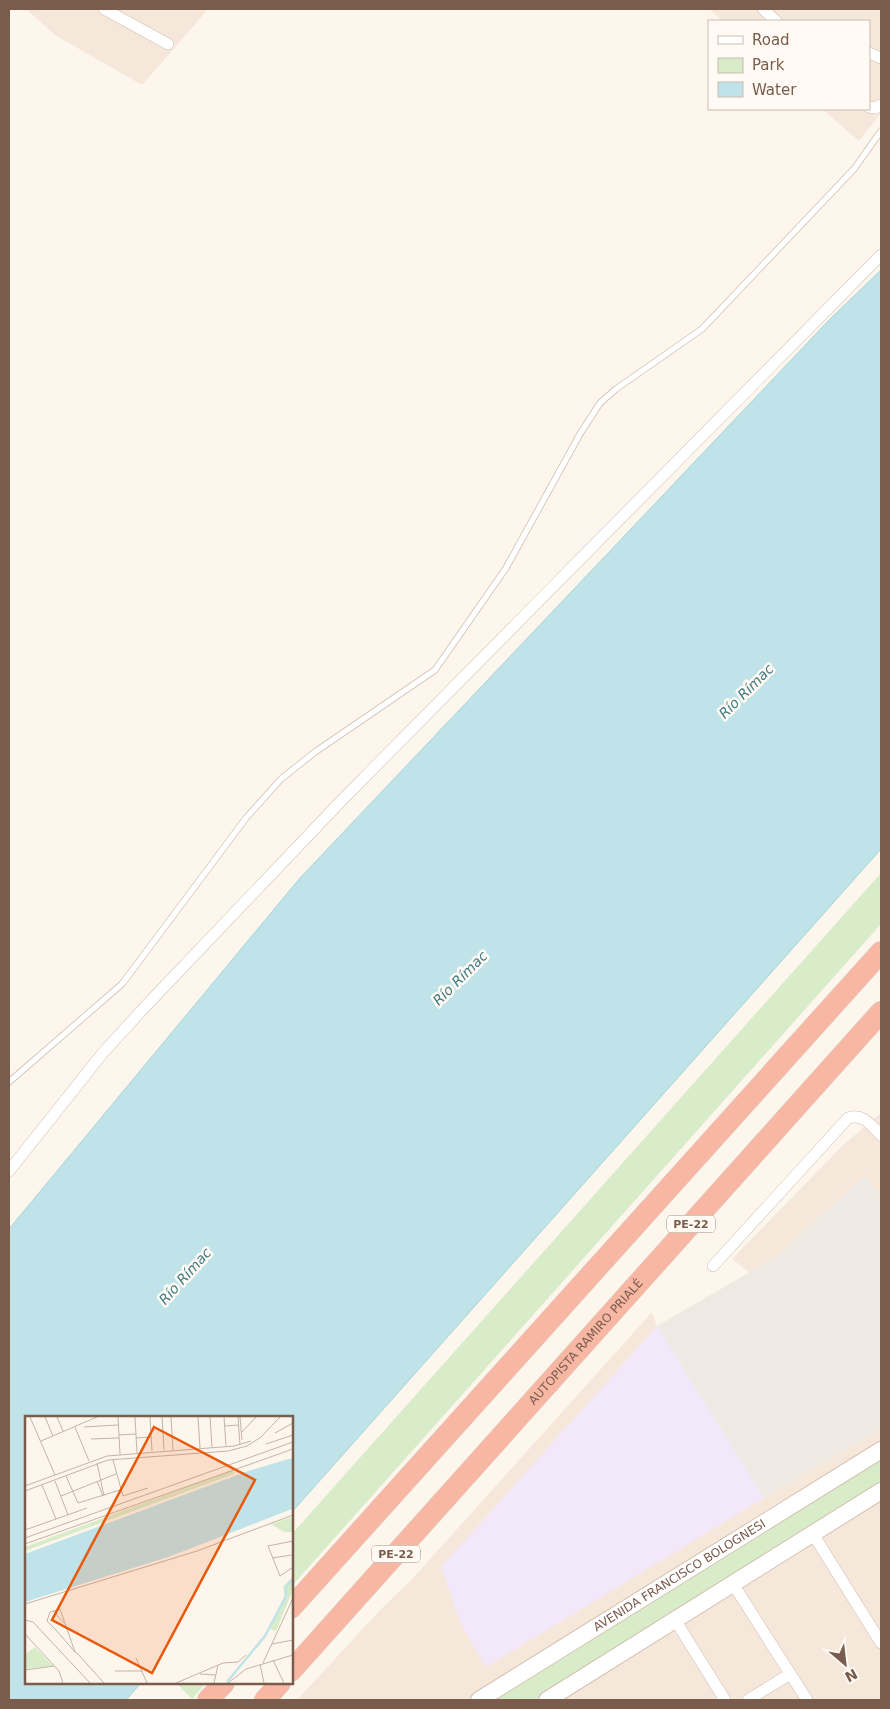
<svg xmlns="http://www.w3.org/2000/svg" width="890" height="1709" viewBox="0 0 890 1709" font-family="'DejaVu Sans',sans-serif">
<rect width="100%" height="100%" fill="#fdf6ec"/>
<path fill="#f5e8da" d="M 26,9 L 206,9 L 204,14 L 142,85 L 55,35 Z
M 709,9 L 881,9 L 881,113 L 859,141 L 822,109 L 869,109 L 869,21 L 723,21 Z
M 881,1113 L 881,1198 L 865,1174 L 779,1255 L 750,1273 L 732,1259 L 843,1145 Z
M 652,1312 L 657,1326 L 764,1498 L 881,1429 L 881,1700 L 297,1700 L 381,1609 L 413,1578 Z"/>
<path fill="#efe9e4" d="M 865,1174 L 881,1198 L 881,1429 L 764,1498 L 657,1326 L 779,1255 Z"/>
<path fill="#f3e8fa" d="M 657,1326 L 764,1498 L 486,1667 L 461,1624 L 441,1567 Z"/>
<path fill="#d8ecc9" d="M 881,873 L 881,924 L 291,1587 L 291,1535 Z
M 881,1457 L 881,1483 L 535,1700 L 487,1700 Z
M 176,1683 L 206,1683 L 192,1699 Z"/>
<path fill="#bfe3e8" stroke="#a5d3da" d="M 881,270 L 881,849 L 291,1513 L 291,1418 L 26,1418 L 26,1683 L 141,1683 L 126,1700 L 9,1700 L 9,1229 L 300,878 L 830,319 Z"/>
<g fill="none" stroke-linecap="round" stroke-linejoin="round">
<g stroke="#d1beb0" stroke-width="7">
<path id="lane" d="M 9,1082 L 122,984 L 246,818 L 281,779 L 315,752 L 435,670 L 506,568 L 580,434 L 600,403 L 616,389 L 702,329 L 854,169 L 881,131"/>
</g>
<g stroke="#d1beb0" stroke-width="12">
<path id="street" d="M 104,9 L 168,44
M 763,9 L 776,21
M 869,53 L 881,58
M 869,107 L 875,108 L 881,105
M 9,1171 L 102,1054 L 142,1010 L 343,799 L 881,255
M 713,1266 L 848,1118 C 863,1113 871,1125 881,1135
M 813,1534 L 881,1643
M 733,1584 L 807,1700
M 675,1620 L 725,1700
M 748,1700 L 790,1674"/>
</g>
<g stroke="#d6c0b0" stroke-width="18">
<g id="secondary">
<path id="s1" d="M 479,1700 L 881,1450"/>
<path d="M 547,1700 L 881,1491"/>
</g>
</g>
<g stroke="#dad1cd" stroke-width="22">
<g id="highway">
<path d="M 291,1608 L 881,952"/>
<path id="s2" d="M 291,1671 L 881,1012"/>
<path d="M 208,1700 L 224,1683"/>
<path d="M 265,1700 L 280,1683"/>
</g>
</g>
<use href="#lane" stroke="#fff" stroke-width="5.5"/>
<use href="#street" stroke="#fff" stroke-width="11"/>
<use href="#secondary" stroke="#fff" stroke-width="16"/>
<use href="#highway" stroke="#f7b7a3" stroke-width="21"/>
</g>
<g text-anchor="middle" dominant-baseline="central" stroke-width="5" stroke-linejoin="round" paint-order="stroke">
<g fill="#fffaf3" stroke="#a28b7f" stroke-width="1">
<rect x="667" y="1215.5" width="48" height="17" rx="4"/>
<rect x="372" y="1545.5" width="48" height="17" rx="4"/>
</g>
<g font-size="11" font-weight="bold" fill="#7a5c4d">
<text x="691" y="1224">PE-22</text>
<text x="396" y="1554">PE-22</text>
</g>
<g font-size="12" fill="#7a5c4d" stroke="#fffaf3">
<text stroke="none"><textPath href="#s2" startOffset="442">AUTOPISTA RAMIRO PRIALÉ</textPath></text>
<text stroke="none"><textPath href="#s1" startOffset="236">AVENIDA FRANCISCO BOLOGNESI</textPath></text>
</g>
<g font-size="14" font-style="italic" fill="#437c86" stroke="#fffaf3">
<text transform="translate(746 691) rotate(-45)">Río Rímac</text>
<text transform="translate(460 978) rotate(-45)">Río Rímac</text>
<text transform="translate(185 1276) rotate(-48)">Río Rímac</text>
</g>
</g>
<g transform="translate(25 1416)">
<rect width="268" height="268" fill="#fdf6ec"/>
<path d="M 208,54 L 209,58 L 0,135 L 0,131 ZM 267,101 L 267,116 L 259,116 L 246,108 ZM 267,161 L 267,176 L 251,215 L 245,213 L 260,182 L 258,171 ZM 10,231 L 28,250 L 0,253 L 0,238 Z" fill="#d8ecc9"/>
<path d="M 267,42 L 267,93 L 146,140 L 0,186 L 0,138 L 223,55 Z" fill="#bfe3e8"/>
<path fill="none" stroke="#bfe3e8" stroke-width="2.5" d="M 202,266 L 240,220 L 261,180 L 261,171 L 268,163"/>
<path fill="none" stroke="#c5b3a7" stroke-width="1" d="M 5,1 L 30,59M 20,1 L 28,20M 32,1 L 38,15M 93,1 L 95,38M 110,1 L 112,37M 125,1 L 127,35M 137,1 L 139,34M 146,1 L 148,34M 173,1 L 175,32M 185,1 L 187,31M 199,1 L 201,30M 213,1 L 215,29M 215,1 L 217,24M 199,10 L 214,9M 50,11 L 64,45M 59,11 L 93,9M 217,16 L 231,1M 250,17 L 268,7M 94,19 L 111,18M 111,22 L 126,21M 66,23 L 94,22M 16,25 L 72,1M 241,28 L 268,19M 88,44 L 98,80 L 123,72M 72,47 L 79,80M 41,60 L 53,87 L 95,74M 30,65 L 43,99M 72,65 L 78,80M 17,69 L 31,103M 0,70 L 82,40 L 209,30 L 226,25M 0,75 L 83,44 L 203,35 L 222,30 L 236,21 L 255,1M 36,80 L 91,58M 0,114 L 62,92M 0,122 L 268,26M 268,125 L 243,130 L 255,160 L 268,151M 0,128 L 268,33M 247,142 L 267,139M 0,188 L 172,135 L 268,99M 28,195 L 39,207M 0,204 L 8,206 L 65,267M 0,218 L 34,255 L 38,267M 247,228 L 268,224M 50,236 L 35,193 L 25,196 L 22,205 L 30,213 L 50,236 L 52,237 L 79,267M 111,242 L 122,267M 248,244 L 259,267M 238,247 L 268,182M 235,248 L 239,267M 0,254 L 29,250M 90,255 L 118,255M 175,258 L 190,259M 151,267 L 198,247 L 213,246 L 221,239M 189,267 L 193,249M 203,267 L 221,253 L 268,239"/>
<path fill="#e8590c" fill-opacity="0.15" stroke="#e8590c" stroke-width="2.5" d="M 129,11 L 230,64 L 127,257 L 27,204 Z"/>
<rect width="268" height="268" fill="none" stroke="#7a5c4d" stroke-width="2.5"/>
</g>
<rect width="890" height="1709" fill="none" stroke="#7a5c4d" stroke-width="20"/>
<rect x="708" y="20" width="162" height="90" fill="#fffaf3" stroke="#cabbb1"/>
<rect x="718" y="36" width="25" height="8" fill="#ffffff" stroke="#cabbb1"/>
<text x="752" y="45" font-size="15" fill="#7a5c4d">Road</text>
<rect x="718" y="58" width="25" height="15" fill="#d8ecc9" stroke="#cabbb1"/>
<text x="752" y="70" font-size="15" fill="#7a5c4d">Park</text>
<rect x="718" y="82" width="25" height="15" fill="#bfe3e8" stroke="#cabbb1"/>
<text x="752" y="95" font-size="15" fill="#7a5c4d">Water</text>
<g transform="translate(845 1664) rotate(152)" stroke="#fffaf3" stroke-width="4" paint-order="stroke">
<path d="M0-4L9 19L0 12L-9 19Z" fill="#7a5c4d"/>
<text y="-8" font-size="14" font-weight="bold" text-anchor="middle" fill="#7a5c4d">N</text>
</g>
</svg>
